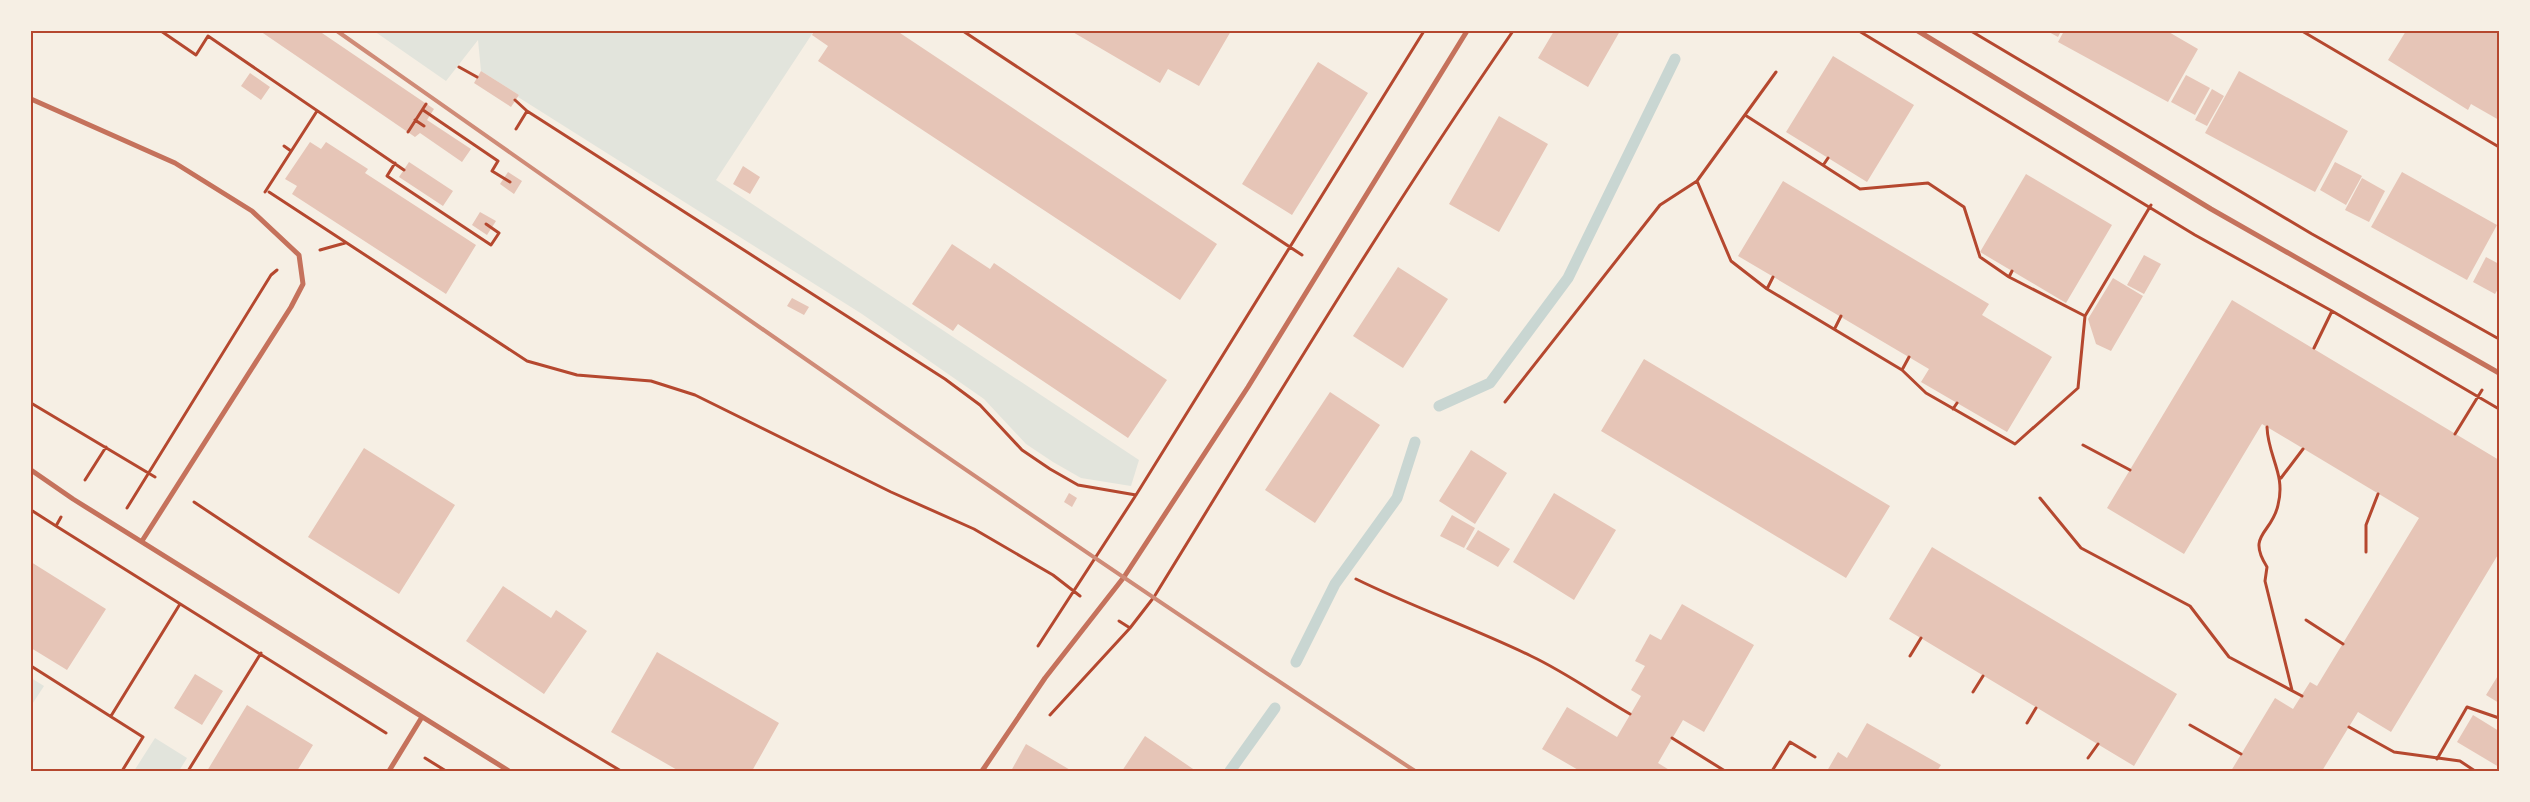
<svg xmlns="http://www.w3.org/2000/svg" width="2530" height="802" viewBox="0 0 2530 802" font-family="'Open Sans',sans-serif">
<rect width="100%" height="100%" fill="#f6efe4"/>
<path fill="#e2e4dc" d="M 374,31 L 814,31 L 716,180 L 1139,460 L 1131,486 L 1081,478 L 1053,462 L 1026,444 L 984,399 L 862,314 L 518,97 L 519,95 L 481,71 L 478,40 L 446,81 Z
M 31,678 L 44,686 L 31,706 Z
M 155,738 L 187,758 L 179,771 L 134,771 Z"/>
<g fill="none" stroke-linecap="round" stroke-linejoin="round">
<path stroke="#c9d6d2" stroke-width="11" d="M 1439,406 L 1490,383 L 1568,278 L 1675,59
M 1296,662 L 1335,584 L 1397,498 L 1415,442
M 1230,771 L 1275,708"/>
</g>
<path fill="#e6c5b7" d="M 260,31 L 319,31 L 434,109 L 427,120 L 471,149 L 462,162 L 420,133 L 415,137 Z
M 814,31 L 897,31 L 1217,244 L 1180,300 L 818,61 L 828,46 L 812,35 Z
M 1071,31 L 1231,31 L 1199,86 L 1168,69 L 1160,83 Z
M 1554,31 L 1620,31 L 1588,87 L 1538,58 Z
M 2047,31 L 2061,31 L 2058,37 Z
M 2064,31 L 2167,31 L 2198,49 L 2168,102 L 2058,42 Z
M 2406,31 L 2499,31 L 2499,120 L 2471,104 L 2468,110 L 2388,60 Z
M 1833,56 L 1914,105 L 1867,182 L 1786,132 Z
M 1318,62 L 1368,93 L 1292,215 L 1242,184 Z
M 481,71 L 519,95 L 511,107 L 474,83 Z
M 2239,71 L 2348,131 L 2315,192 L 2205,133 Z
M 250,73 L 270,87 L 261,100 L 241,86 Z
M 2186,75 L 2210,88 L 2195,115 L 2171,102 Z
M 2212,89 L 2224,96 L 2207,126 L 2195,120 Z
M 1499,116 L 1548,144 L 1499,232 L 1449,204 Z
M 310,142 L 321,149 L 326,142 L 368,169 L 365,173 L 476,245 L 446,294 L 292,194 L 297,186 L 285,179 Z
M 409,162 L 453,191 L 443,206 L 399,177 Z
M 2335,162 L 2362,176 L 2346,205 L 2320,190 Z
M 743,166 L 760,177 L 750,194 L 733,184 Z
M 508,172 L 522,181 L 514,194 L 500,184 Z
M 2402,172 L 2497,225 L 2467,280 L 2371,227 Z
M 2026,174 L 2112,225 L 2066,303 L 1980,252 Z
M 2362,178 L 2385,191 L 2369,222 L 2345,210 Z
M 1783,181 L 1989,304 L 1982,315 L 2052,357 L 2007,432 L 1921,382 L 1929,369 L 1738,256 Z
M 480,212 L 496,221 L 487,235 L 472,225 Z
M 952,244 L 990,269 L 994,263 L 1167,380 L 1128,438 L 958,324 L 953,331 L 912,304 Z
M 2144,255 L 2161,264 L 2144,294 L 2127,285 Z
M 2486,257 L 2499,264 L 2499,287 L 2495,294 L 2473,282 Z
M 1398,267 L 1448,299 L 1403,368 L 1353,336 Z
M 2113,278 L 2143,296 L 2111,351 L 2096,344 L 2088,319 Z
M 792,298 L 809,307 L 804,315 L 787,306 Z
M 2232,300 L 2499,460 L 2499,553 L 2391,732 L 2358,712 L 2322,771 L 2231,771 L 2275,698 L 2293,709 L 2310,682 L 2317,686 L 2419,518 L 2262,424 L 2184,554 L 2107,508 Z
M 1644,359 L 1890,506 L 1846,578 L 1601,431 Z
M 1330,392 L 1380,425 L 1315,523 L 1265,490 Z
M 364,448 L 455,505 L 399,594 L 308,537 Z
M 1471,450 L 1507,473 L 1475,524 L 1439,501 Z
M 1069,493 L 1077,498 L 1072,507 L 1064,502 Z
M 1554,493 L 1616,530 L 1574,600 L 1513,562 Z
M 1452,515 L 1475,528 L 1464,548 L 1440,536 Z
M 1478,530 L 1510,549 L 1498,567 L 1466,549 Z
M 1932,547 L 2177,694 L 2134,766 L 1889,619 Z
M 31,562 L 106,609 L 67,670 L 31,648 Z
M 503,586 L 551,618 L 556,610 L 587,631 L 544,694 L 466,641 Z
M 1682,604 L 1754,645 L 1704,732 L 1683,720 L 1658,763 L 1671,771 L 1580,771 L 1542,749 L 1567,707 L 1617,737 L 1641,696 L 1631,690 L 1645,666 L 1635,661 L 1650,634 L 1661,640 Z
M 657,652 L 779,723 L 752,771 L 679,771 L 611,732 Z
M 195,674 L 223,691 L 202,725 L 174,708 Z
M 2499,674 L 2499,703 L 2486,695 Z
M 247,705 L 313,745 L 297,771 L 207,771 Z
M 2473,715 L 2499,731 L 2499,767 L 2457,742 Z
M 1867,723 L 1941,765 L 1937,771 L 1827,771 L 1838,752 L 1847,758 Z
M 1145,736 L 1196,771 L 1122,771 Z
M 1026,744 L 1072,771 L 1011,771 Z"/>
<g fill="none" stroke-linecap="round" stroke-linejoin="round">
<path stroke="#b5482f" stroke-width="3" d="M 161,31 L 196,55 L 208,36 L 404,170
M 963,31 L 1302,255
M 1859,31 L 2195,235 L 2332,311 L 2499,409
M 1971,31 L 2312,234 L 2499,339
M 2302,31 L 2499,147
M 459,67 L 477,77
M 515,100 L 527,111
M 423,110 L 498,161 L 492,171 L 510,182
M 1745,115 L 1860,189 L 1928,183 L 1964,207 L 1980,257 L 2009,277 L 2085,316
M 415,120 L 424,126
M 516,129 L 527,111 L 945,379 L 980,405 L 1022,450 L 1050,469 L 1078,485 L 1136,495
M 408,132 L 426,104
M 284,146 L 291,151
M 395,163 L 387,176 L 491,245 L 499,233 L 486,224
M 1824,164 L 1828,158
M 1697,181 L 1731,261 L 1767,289 L 1902,370 L 1926,393 L 2015,444 L 2078,388 L 2085,316 L 2151,205
M 265,192 L 317,111
M 269,192 L 527,361 L 577,375 L 651,381 L 695,395 L 891,492 L 974,529 L 1053,575 L 1080,596
M 320,250 L 345,243
M 2009,277 L 2012,271
M 1767,289 L 1773,277
M 1835,328 L 1841,316
M 2314,348 L 2332,311
M 1902,370 L 1909,357
M 1505,402 L 1660,205 L 1697,181 L 1776,72
M 31,403 L 155,477
M 1953,409 L 1957,403
M 2267,427 C 2268,457 2286,474 2278,505 C 2272,534 2246,534 2267,567 L 2265,581 L 2292,690
M 2455,434 L 2482,390
M 2083,445 L 2130,470
M 2281,478 L 2303,449
M 85,480 L 106,447
M 2040,498 L 2081,548 L 2190,606 L 2229,657 L 2302,696
M 194,502 C 334,596 477,685 621,771
M 127,508 L 271,275 L 277,270
M 31,510 L 56,526 L 61,517
M 56,526 L 386,733
M 2366,552 L 2366,525 L 2378,494
M 1356,579 C 1413,607 1473,628 1531,656 C 1565,672 1597,695 1630,714
M 2306,620 L 2343,644
M 1119,621 L 1130,628
M 1038,646 L 1136,495 L 1424,31
M 1910,656 L 1921,638
M 31,666 L 143,737 L 122,771
M 1973,692 L 1983,676
M 1050,715 L 1130,628 L 1154,597 C 1271,407 1386,215 1513,31
M 111,716 L 180,604
M 2027,723 L 2036,708
M 2190,725 L 2241,754
M 2349,727 L 2394,752 L 2460,761 L 2475,771
M 1672,738 L 1725,771
M 425,758 L 446,771
M 2088,758 L 2098,744
M 2437,759 L 2467,707 L 2499,718
M 188,771 L 261,653
M 1772,771 L 1790,742 L 1815,757"/>
<path stroke="#c5725c" stroke-width="5" d="M 1918,31 L 2211,209 L 2499,373
M 31,99 L 175,163 L 252,211 L 299,255 L 303,284 L 291,307 L 142,541
M 31,470 L 73,499 L 509,771
M 389,771 L 422,717
M 982,771 L 1045,678 L 1124,577 L 1248,387 L 1467,31"/>
<path stroke="#cf8b77" stroke-width="4" d="M 337,31 C 694,282 1050,533 1415,771"/>
</g>
<rect width="2530" height="802" fill="none" stroke="#f6efe4" stroke-width="65"/>
<rect x="32" y="32" width="2466" height="738" fill="none" stroke="#b5482f" stroke-width="2"/>
</svg>
